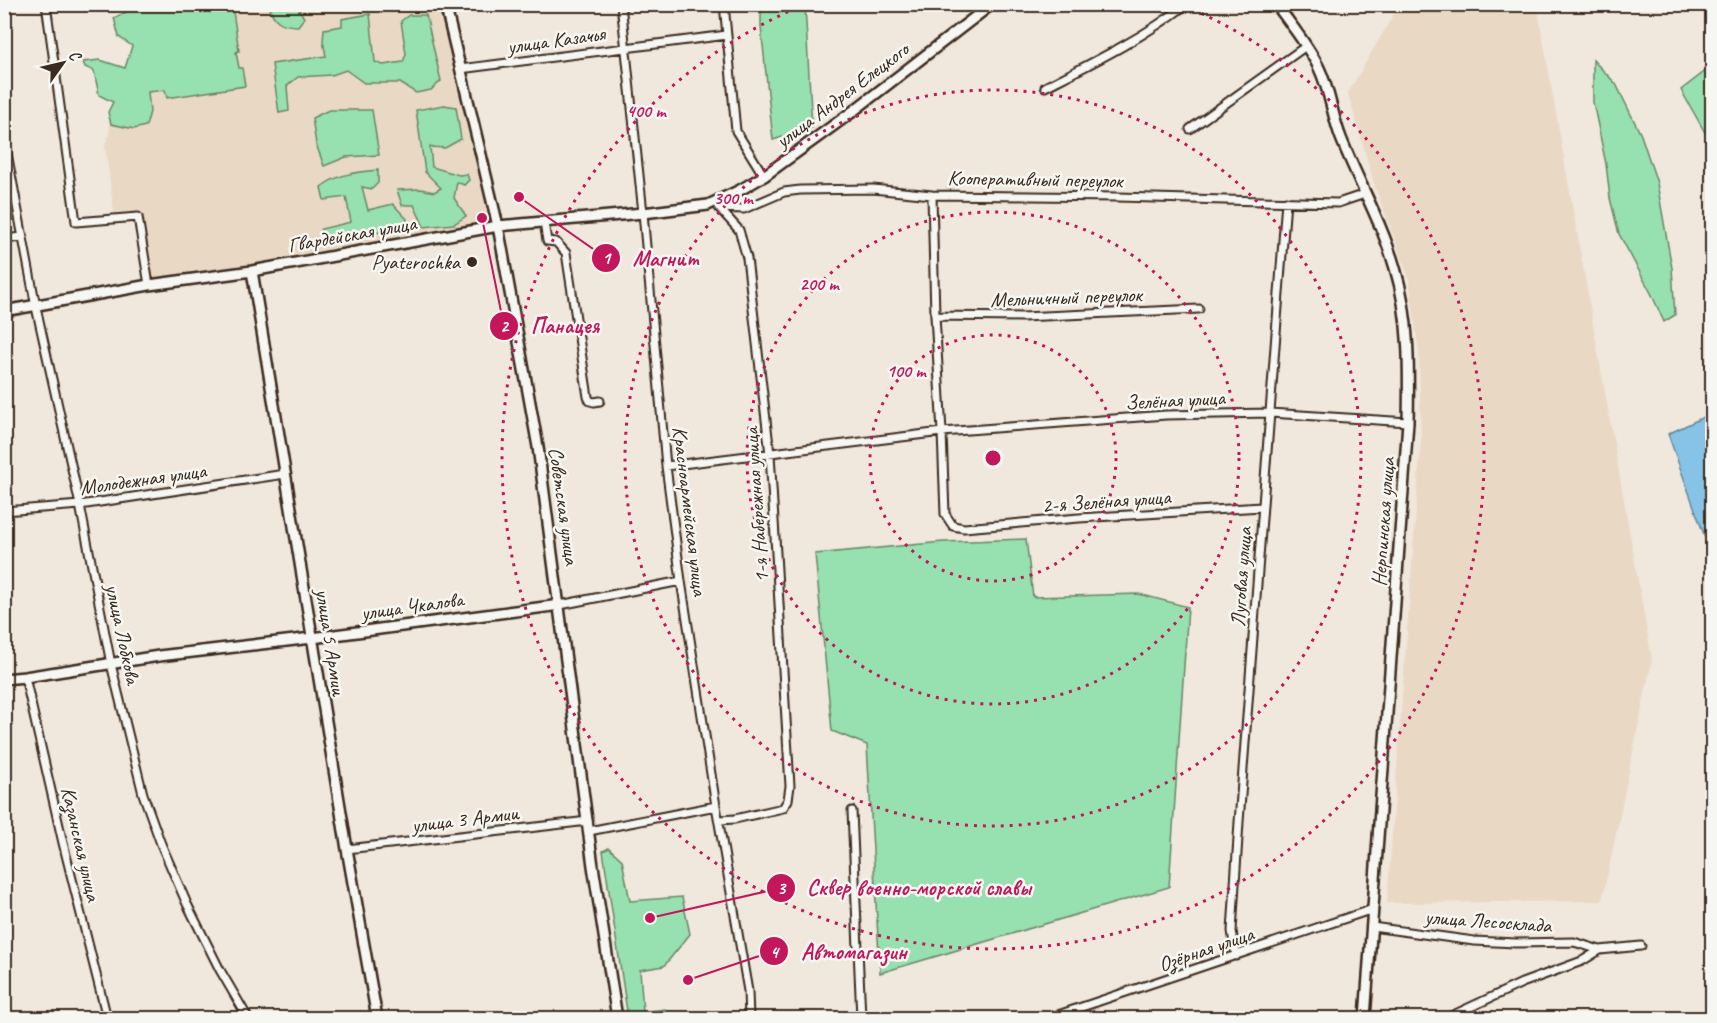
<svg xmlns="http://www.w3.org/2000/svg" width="1717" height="1023" viewBox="0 0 1717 1023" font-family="Caveat,sans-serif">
<rect width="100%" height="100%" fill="#f0e8dd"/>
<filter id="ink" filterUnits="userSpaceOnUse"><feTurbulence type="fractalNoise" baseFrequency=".0167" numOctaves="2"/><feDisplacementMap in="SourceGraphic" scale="12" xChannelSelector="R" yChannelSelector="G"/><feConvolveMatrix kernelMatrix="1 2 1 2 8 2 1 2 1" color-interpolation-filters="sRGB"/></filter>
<g filter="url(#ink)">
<path fill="#e9d8c4" d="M 232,5 L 445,5 L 498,226 L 149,285 L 138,217 L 115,219 L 105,145 L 109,135 L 110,122 L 150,112 L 148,92 L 165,90 L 168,98 L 242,68 L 239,69 L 236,52 L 239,51 Z
M 1399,5 L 1537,5 L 1652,660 L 1602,901 L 1387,903 L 1421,441 L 1419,352 L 1409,278 L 1375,187 L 1348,93 Z"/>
<path fill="#97e0af" stroke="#698566" stroke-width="1.5" d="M 125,5 L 232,5 L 239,51 L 236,52 L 239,68 L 242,68 L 245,86 L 167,98 L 165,90 L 148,92 L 150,112 L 146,126 L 134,129 L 111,124 L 108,112 L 113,102 L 99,95 L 94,71 L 85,67 L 83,62 L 100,60 L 125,68 L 132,46 L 119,37 L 114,18 L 126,12 Z
M 269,5 L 297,5 L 304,18 L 298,26 C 281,26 273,21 269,5 Z
M 761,5 L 805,5 L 812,128 L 773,140 L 761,27 Z
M 370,14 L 375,62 L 383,65 L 403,62 L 406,54 L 401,21 L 409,15 L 426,15 L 441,81 L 431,90 L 416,93 L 400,83 L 364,83 L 346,70 L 332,75 L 298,77 L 287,86 L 289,111 L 279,113 L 272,64 L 326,56 L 323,41 L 324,29 L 342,26 L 342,19 Z
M 1593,60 L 1616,84 L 1641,135 L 1657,183 L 1672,268 L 1675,315 L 1664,322 L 1651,293 L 1619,234 L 1610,198 L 1606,164 L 1593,102 Z
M 1712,66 L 1712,145 L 1681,90 Z
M 444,105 L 456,107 L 461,139 L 445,148 L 430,147 L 432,167 L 459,175 L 467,174 L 469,180 L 464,185 L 457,182 L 454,198 L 466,216 L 454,224 L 424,227 L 414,205 L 402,205 L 397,190 L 421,189 L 434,192 L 441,188 L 425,172 L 416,110 Z
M 329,110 L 372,110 L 379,155 L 346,157 L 324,166 L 316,144 L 312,118 Z
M 378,170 L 378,183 L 372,189 L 362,187 L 368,210 L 393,204 L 407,219 L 405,227 L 324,243 L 321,229 L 351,222 L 346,197 L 324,200 L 321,187 C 337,174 357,172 378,170 Z
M 1026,539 L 1033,597 L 1139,594 L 1188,607 L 1169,887 L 880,973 L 867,745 L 832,731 L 815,554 L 943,542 Z
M 609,848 L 622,860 L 630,901 L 682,897 L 690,934 L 664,966 L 640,970 L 643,1012 L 665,1009 L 671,1018 L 628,1018 L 603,851 Z"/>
<path fill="#87c3e7" stroke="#698697" stroke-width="1.5" d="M 1712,413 L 1712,557 L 1668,434 Z"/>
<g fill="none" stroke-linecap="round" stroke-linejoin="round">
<g stroke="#3b2a1e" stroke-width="11">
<path id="minor" d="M 46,4 L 76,222 L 138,217 L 149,285
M 621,4 L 643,213 L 666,466 L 681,581 L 716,806 L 748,991 L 749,1018
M 724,4 L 736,131 L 764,176
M 460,69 L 727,35
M 1045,87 C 1094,62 1143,38 1187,4
M 1190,129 L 1306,46
M 4,137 L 36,307 L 80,505 L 111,664 L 143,794 L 161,844 L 187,904 L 220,970 L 248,1018
M 932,195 L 935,316 L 942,432 L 945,514 L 953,526 L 964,528 L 1079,518 L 1262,507
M 719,208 L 744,209 L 784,192 L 800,190 L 873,189 L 932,195 L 1118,197 L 1338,203 L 1365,194
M 544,222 L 547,241 L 556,242 L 566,253 L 588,397 L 590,401 L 594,402 L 600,401
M 4,239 L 23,237
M 935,316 L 1022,317 L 1199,309
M 666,466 L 942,432 L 1166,415 L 1270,413 L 1408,422
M 4,511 L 80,505 L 285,474
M 560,605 L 681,581
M 25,677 L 63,843 L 107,1018
M 852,811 L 861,1018
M 719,820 L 735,819 L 783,808 L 788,800 L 790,786 L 770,454 L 747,258 L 739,230 L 719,208
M 589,831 L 716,806
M 347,849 L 588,821
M 1372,927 L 1474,941 L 1516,943 L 1574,942 L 1600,950
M 1236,956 L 1232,931 L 1239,822 L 1286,201
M 1049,1018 L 1373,909
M 1447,1018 L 1522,983 L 1582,961 L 1600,950 L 1641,946"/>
</g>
<g stroke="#3b2a1e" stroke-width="14">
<path id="secondary" d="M 445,4 L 498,226 L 538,447 L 593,866 L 617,1018
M 1276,4 C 1291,25 1308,45 1319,68 C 1330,91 1332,115 1341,138 C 1358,181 1382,223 1395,268 C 1410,317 1409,371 1408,422 L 1365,1018
M 252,271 L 347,849 L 377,1018
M 4,311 L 149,285 L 252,271 L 498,226 L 643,213 L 708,205 L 740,190 L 764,176 L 852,112 L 992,4
M 4,679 L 25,677 L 159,656 L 312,638 L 560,605"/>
</g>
<use href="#minor" stroke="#f6f6f2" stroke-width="7"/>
<use href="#secondary" stroke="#f6f6f2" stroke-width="9"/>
</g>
</g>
<g fill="none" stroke="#c2185b" stroke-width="3" stroke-dasharray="3 6">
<circle cx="993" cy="458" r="123"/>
<circle cx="993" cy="458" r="246"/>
<circle cx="993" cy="458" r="368"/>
<path d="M1185 6A491 491 0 1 1 801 6"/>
</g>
<circle fill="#3b2a1e" stroke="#f6f6f2" stroke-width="2" cx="472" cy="262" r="6"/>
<g text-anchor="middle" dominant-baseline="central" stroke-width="5" stroke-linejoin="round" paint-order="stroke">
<g font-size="21" fill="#3b2a1e" stroke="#f6f6f2">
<text transform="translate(556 40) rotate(-8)">улица Казачья</text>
<text transform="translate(842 95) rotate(-37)">улица Андрея Елецкого</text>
<text transform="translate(1035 179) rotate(1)">Кооперативный переулок</text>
<text transform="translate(352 234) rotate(-10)">Гвардейская улица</text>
<text transform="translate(1066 297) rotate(-2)">Мельничный переулок</text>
<text transform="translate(1175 400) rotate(-3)">Зелёная улица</text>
<text transform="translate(143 479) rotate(-8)">Молодежная улица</text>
<text transform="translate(1106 501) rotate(-4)">2-я Зелёная улица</text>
<text transform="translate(756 505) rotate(-94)">1-я Набережная улица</text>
<text transform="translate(564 506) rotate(82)">Советская улица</text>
<text transform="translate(690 511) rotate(83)">Красноармейская улица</text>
<text transform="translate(1383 522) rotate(-86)">Нерпинская улица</text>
<text transform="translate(1241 577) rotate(-86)">Луговая улица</text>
<text transform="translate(412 606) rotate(-8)">улица Чкалова</text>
<text transform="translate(123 634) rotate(78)">улица Лобкова</text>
<text transform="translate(331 642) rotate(81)">улица 5 Армии</text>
<text transform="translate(465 819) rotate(-7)">улица 3 Армии</text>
<text transform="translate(81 844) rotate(77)">Казанская улица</text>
<text transform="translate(1488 921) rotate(4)">улица Лесосклада</text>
<text transform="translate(1206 949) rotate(-19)">Озёрная улица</text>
</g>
<g font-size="21" fill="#3b2a1e" stroke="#f6f6f2" text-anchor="end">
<text x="460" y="262">Pyaterochka</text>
</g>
</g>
<circle cx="993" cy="458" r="9" fill="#c2185b" stroke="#f6f6f2" stroke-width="3"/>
<g font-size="18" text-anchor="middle" font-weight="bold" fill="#c2185b" stroke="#f6f6f2" stroke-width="5" stroke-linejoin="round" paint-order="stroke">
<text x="646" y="117">400 m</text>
<text x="733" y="204">300 m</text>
<text x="819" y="290">200 m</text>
<text x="906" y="377">100 m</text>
</g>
<path fill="none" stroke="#c2185b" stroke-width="2" d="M519 197L606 258M482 218L504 326M650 918L781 888M688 980L774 951"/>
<g fill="#c2185b" stroke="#f6f6f2" stroke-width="2">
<circle cx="519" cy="197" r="6"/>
<circle cx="482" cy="218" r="6"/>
<circle cx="650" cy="918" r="6"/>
<circle cx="688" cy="980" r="6"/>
<circle cx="606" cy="258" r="15"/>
<circle cx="504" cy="326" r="15"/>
<circle cx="781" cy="888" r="15"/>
<circle cx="774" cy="951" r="15"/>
</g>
<g font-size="18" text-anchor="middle" font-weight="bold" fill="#fff">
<text x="606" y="264">1</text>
<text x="504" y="332">2</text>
<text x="781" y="894">3</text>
<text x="774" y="958">4</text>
</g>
<g font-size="22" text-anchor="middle" font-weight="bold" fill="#c2185b" stroke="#f6f6f2" stroke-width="5" stroke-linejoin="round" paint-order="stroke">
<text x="666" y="266">Магнит</text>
<text x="565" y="333">Панацея</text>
<text x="919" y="895">Сквер военно-морской славы</text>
<text x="854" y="959">Автомагазин</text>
</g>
<rect width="1717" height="1023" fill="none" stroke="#f6f6f2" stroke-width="24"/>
<rect x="12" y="12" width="1693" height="999" fill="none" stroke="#3b2a1e" stroke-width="2" filter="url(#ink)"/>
<g transform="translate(63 63) rotate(56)" stroke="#f6f6f2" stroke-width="4.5" paint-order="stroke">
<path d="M0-4.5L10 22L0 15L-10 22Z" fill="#3b2a1e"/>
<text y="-9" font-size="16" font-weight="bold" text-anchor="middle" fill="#3b2a1e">С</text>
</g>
</svg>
